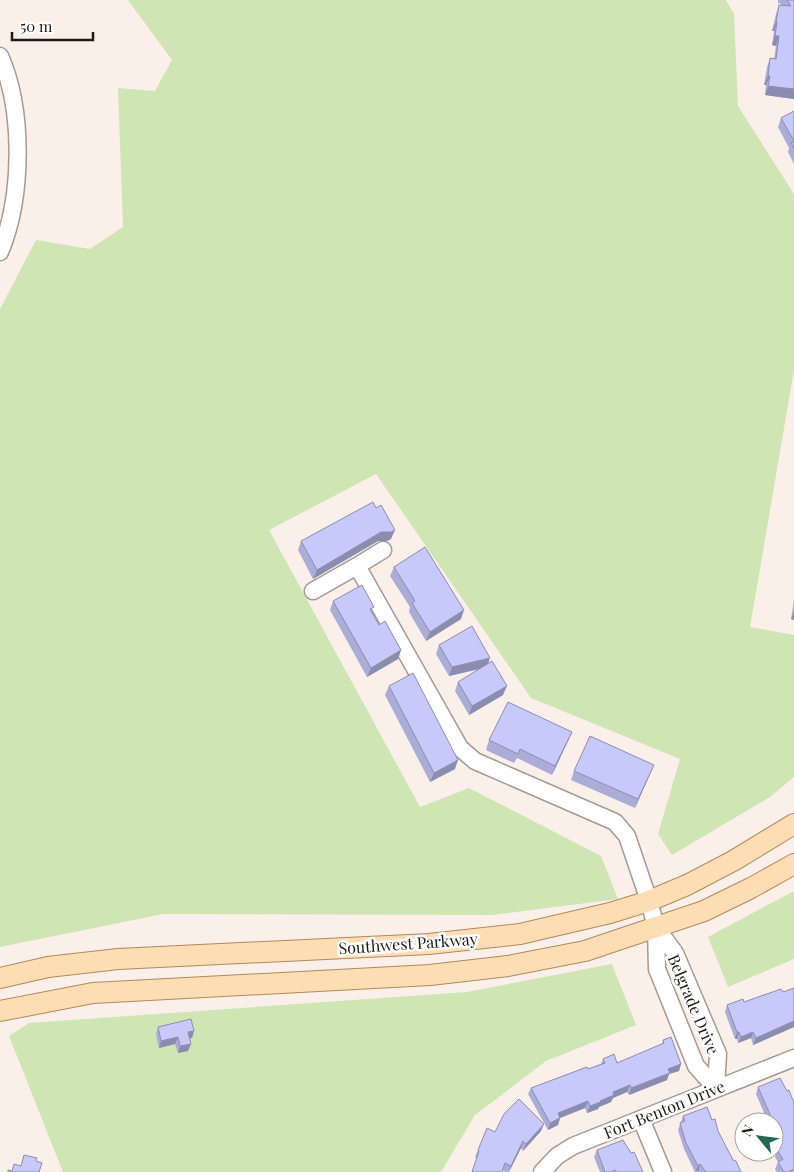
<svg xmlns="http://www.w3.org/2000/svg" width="794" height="1172" viewBox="0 0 794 1172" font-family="'Playfair Display',serif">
<rect width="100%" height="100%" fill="#fbefe9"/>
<path fill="#d0e5b4" d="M 128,0 L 726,0 L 734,14 L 738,106 L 794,194 L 794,370 L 750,627 L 794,635 L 794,777 L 770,797 L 672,855 L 658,834 L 680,759 L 531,698 L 376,474 L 269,530 L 420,807 L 469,788 L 601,856 L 618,899 L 492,915 L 163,914 L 0,947 L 0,309 L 36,240 L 90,249 L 123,227 L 118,88 L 155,91 L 172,60 Z
M 794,891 L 794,959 L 728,987 L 708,937 Z
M 612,964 L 636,1025 L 546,1061 L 475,1115 L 441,1172 L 63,1172 L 9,1036 L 29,1023 L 467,992 Z"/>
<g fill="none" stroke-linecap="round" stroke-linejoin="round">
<g stroke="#a49a94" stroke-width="19">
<path id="minor" d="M 0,56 C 24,110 23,197 0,252
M 357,566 L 383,550
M 313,591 L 357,566 L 460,748 L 475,761 L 615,822 L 627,836 L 649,901 L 656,927 L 657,969 L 696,1066 L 716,1088
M 656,927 L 675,953 L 718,1054 L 716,1088
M 641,1119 L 663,1172
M 542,1172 L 557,1156 L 573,1146 L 794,1058"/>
</g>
<g stroke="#af8a5d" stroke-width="22">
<path id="major" d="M 0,978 L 48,967 L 118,959 L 429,944 L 520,934 L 610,913 L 649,901 L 687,885 L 733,861 L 794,824
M 0,1011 L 93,993 L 430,975 L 508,966 L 585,951 L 704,911 L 751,888 L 794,864"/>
</g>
<use href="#minor" stroke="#fff" stroke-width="16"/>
<use href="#major" stroke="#feddb5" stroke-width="20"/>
</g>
<path fill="#aaadd7" d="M 778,0 L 794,0 L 794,99 L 765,95 L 766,85 L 764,85 L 767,67 L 770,58 L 774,59 L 776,46 L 772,45 L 774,31 L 772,31 L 776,14 L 779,5 L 781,5 L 780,3 L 781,2 L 778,4 Z
M 794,111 L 794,164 L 788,152 L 789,148 L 778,127 L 781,118 Z
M 391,539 L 387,541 L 378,541 L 313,579 L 298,550 L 301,541 Z
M 394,567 L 461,619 L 426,641 L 409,612 L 410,607 L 390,576 Z
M 794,600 L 794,620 L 791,619 Z
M 333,601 L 372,613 L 379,625 L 401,650 L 398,659 L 367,677 L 330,610 Z
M 439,645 L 488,664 L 503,695 L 469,715 L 455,691 L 458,682 L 480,669 L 449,676 L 436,654 Z
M 389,686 L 455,769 L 430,782 L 385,695 Z
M 572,732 L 568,741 L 552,775 L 517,758 L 514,763 L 486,750 L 489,740 Z
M 654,765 L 635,808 L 571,780 L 574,771 Z
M 794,988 L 794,1027 L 753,1045 L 751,1038 L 738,1043 L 737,1039 L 735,1039 L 725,1012 L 727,1005 L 744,1002 L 783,992 Z
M 158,1027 L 194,1031 L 192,1038 L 189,1038 L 188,1051 L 178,1053 L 175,1044 L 159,1048 L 156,1034 Z
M 663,1040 L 681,1064 L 679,1071 L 669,1074 L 667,1080 L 629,1095 L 627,1092 L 613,1098 L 611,1102 L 599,1107 L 598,1109 L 587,1113 L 585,1108 L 560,1118 L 558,1125 L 548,1130 L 528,1094 L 531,1088 L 588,1069 L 601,1064 L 603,1059 L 617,1063 L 662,1045 Z
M 758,1087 L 794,1103 L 794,1172 L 777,1172 L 775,1169 L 778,1162 L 775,1157 L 776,1154 L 774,1151 L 774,1122 L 768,1122 L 756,1094 Z
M 683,1116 L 712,1120 L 733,1160 L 741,1172 L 698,1172 L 698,1171 L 695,1172 L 684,1149 L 678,1130 Z
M 541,1131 L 523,1151 L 521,1148 L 509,1172 L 506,1172 L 475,1157 L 478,1150 L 495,1132 Z
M 597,1150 L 643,1172 L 600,1172 L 594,1157 Z"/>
<path fill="#8b8daf" d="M 776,22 L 777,22 L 774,31 L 772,31 Z
M 775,36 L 779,36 L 776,46 L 772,45 Z
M 768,76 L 770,76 L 766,85 L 764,85 Z
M 768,86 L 794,89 L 794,99 L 765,95 Z
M 395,530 L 391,539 L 387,541 L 378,541 L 313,579 L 317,570 L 381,532 Z
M 464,610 L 461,619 L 426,641 L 430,632 Z
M 794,612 L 794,620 L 791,619 Z
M 401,650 L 398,659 L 367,677 L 371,668 Z
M 490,658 L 487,667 L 449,676 L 452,667 Z
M 507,686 L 503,695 L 469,715 L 472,706 Z
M 572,732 L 568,741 L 552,775 L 555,766 Z
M 458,760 L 455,769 L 430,782 L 434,773 Z
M 654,765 L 650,774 L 635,808 L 638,799 Z
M 794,1021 L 794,1027 L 753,1045 L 756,1038 Z
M 194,1031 L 192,1038 L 185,1039 L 188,1032 Z
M 737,1032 L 739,1032 L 737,1039 L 735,1039 Z
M 753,1032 L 751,1038 L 738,1043 L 741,1037 Z
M 178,1037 L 175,1044 L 159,1048 L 161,1041 Z
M 191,1044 L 188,1051 L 178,1053 L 180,1046 Z
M 681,1064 L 679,1071 L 669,1074 L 667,1080 L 629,1095 L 631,1088 L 668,1069 Z
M 630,1085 L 627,1092 L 613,1098 L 611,1102 L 599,1107 L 598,1109 L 587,1113 L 590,1106 L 600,1101 L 613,1092 Z
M 588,1101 L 585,1108 L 555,1120 L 558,1113 Z
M 560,1118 L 558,1125 L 548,1130 L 550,1123 Z
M 544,1124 L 541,1131 L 523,1151 L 526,1144 Z
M 523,1141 L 521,1148 L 509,1172 L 511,1166 Z
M 700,1164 L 698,1171 L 695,1172 L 698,1166 Z"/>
<path fill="#c6c9fa" stroke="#8b8daf" d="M 787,0 L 794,0 L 794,89 L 768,86 L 770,76 L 768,76 L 770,58 L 776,59 L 779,36 L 775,36 L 777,22 L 776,22 L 779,5 L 791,6 Z
M 794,111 L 794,141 L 781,118 Z
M 794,142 L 794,148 L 791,143 Z
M 373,502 L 376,508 L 381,505 L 395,530 L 391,532 L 381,532 L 317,570 L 301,541 Z
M 425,547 L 464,610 L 430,632 L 412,603 L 415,601 L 394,567 Z
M 362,585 L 374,607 L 370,609 L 379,625 L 385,621 L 401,650 L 371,668 L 333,601 Z
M 472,626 L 490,658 L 452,667 L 439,645 Z
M 492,661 L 507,686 L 472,706 L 458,682 Z
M 413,673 L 458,760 L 434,773 L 389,686 Z
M 508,702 L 572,732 L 555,766 L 520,749 L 518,754 L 489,740 Z
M 590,736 L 654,765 L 638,799 L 574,771 Z
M 794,988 L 794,1021 L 756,1038 L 753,1032 L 741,1037 L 739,1032 L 737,1032 L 727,1005 L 743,999 L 744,1002 L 781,989 L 783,992 Z
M 191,1019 L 194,1031 L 188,1032 L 191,1044 L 180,1046 L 178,1037 L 161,1041 L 158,1027 Z
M 671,1037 L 681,1064 L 668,1069 L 670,1073 L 631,1088 L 630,1085 L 613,1092 L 614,1095 L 600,1101 L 601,1102 L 590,1106 L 588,1101 L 558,1113 L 560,1118 L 550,1123 L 531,1088 L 587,1067 L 588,1069 L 605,1063 L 603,1059 L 614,1054 L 617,1063 L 664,1043 L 663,1040 Z
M 780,1078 L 787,1091 L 789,1090 L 794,1103 L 794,1169 L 788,1172 L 784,1172 L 778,1162 L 783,1159 L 777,1150 L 779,1149 L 774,1138 L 774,1122 L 770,1122 L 769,1120 L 772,1119 L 758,1087 Z
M 519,1099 L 544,1124 L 526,1144 L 523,1141 L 511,1166 L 505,1163 L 502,1172 L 472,1172 L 479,1151 L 478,1150 L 487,1128 L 495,1132 L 504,1114 Z
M 707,1107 L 712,1120 L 715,1119 L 718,1131 L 733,1160 L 736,1161 L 741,1172 L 706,1172 L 700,1164 L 698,1166 L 686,1143 L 680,1123 L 685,1121 L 683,1116 Z
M 623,1140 L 631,1153 L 634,1152 L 643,1172 L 616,1172 L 615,1170 L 611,1172 L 605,1172 L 597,1150 Z
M 24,1155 L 37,1158 L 36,1161 L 42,1163 L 39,1172 L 8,1172 L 8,1170 L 12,1171 L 14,1164 L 21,1166 Z"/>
<g text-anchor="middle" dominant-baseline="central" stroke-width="5" stroke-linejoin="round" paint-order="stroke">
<g font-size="16" fill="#1d1917" stroke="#fff">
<text transform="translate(408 943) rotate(-4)">Southwest Parkway</text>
<text transform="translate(694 1004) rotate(67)">Belgrade Drive</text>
<text transform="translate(664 1109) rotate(-22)">Fort Benton Drive</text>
</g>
</g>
<g transform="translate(759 1137) rotate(299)"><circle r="24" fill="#ffffff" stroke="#a5a3a2"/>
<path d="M0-4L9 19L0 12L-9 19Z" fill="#246553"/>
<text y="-8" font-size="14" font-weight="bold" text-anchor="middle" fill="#1d1917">N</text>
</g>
<path d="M12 32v8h81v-8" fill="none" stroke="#1d1917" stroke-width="2.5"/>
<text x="20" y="32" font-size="15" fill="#1d1917" stroke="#ffffff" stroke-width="4" paint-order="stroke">50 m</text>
</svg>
